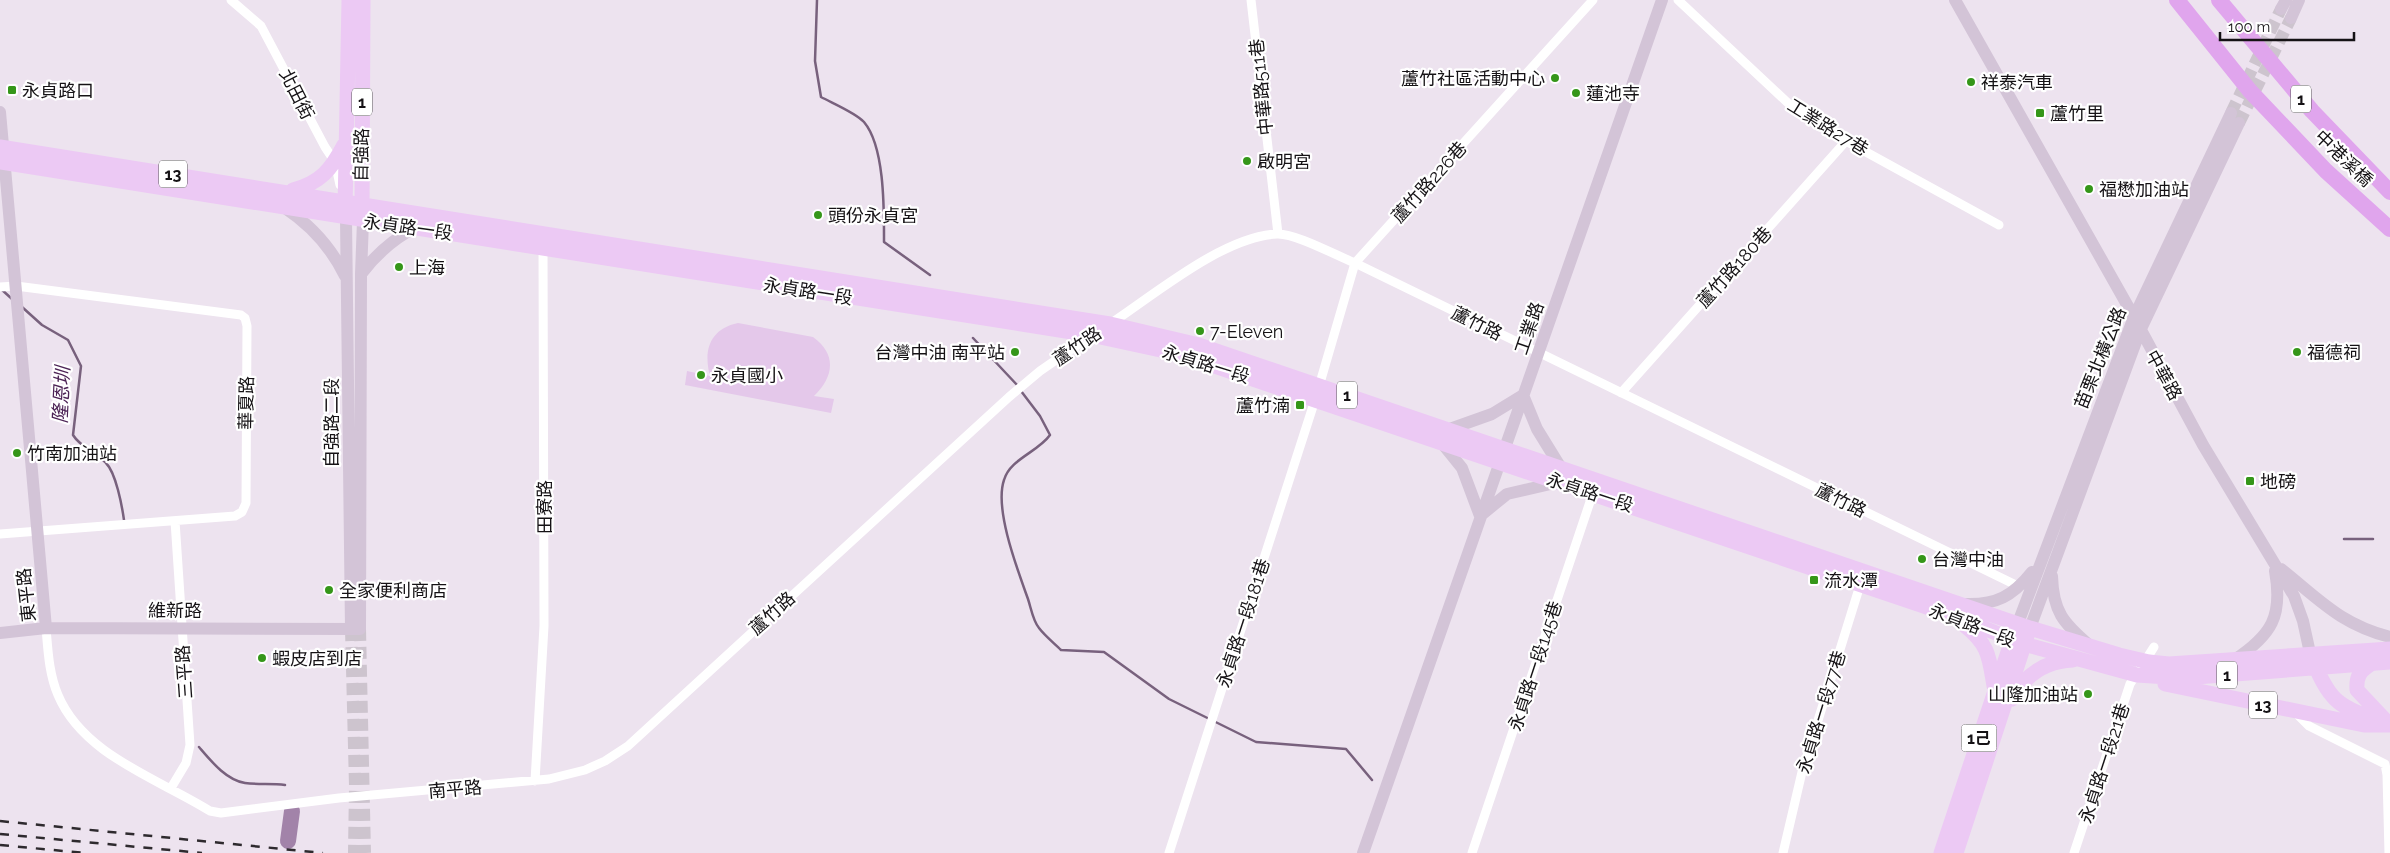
<svg xmlns="http://www.w3.org/2000/svg" width="2390" height="853" viewBox="0 0 2390 853" font-family="Raleway,'Noto Sans TC',sans-serif">
<rect width="100%" height="100%" fill="#ede3ef"/>
<path fill="#e4c8ea" d="M 738,323 L 813,337 C 837,354 834,377 814,396 L 834,399 L 831,413 L 685,385 L 687,371 L 710,376 C 703,350 710,329 738,323 Z"/>
<g fill="none" stroke-linecap="round" stroke-linejoin="round">
<path stroke="#78617d" stroke-width="2.5" d="M 817,0 L 815,61 L 821,97 C 832,103 856,113 864,122 C 885,147 884,210 884,242 L 930,275
M 1,289 L 12,299
M 22,307 L 42,325 L 68,340 L 81,366 L 73,435 C 81,448 96,452 106,463 C 116,473 122,506 124,520
M 973,338 L 1018,386
M 1021,391 L 1040,416 L 1050,435 C 1038,452 1010,459 1004,480 C 994,509 1018,571 1028,599 C 1031,608 1033,621 1039,628 C 1045,636 1054,643 1061,650 L 1104,652 L 1169,699 L 1256,742 L 1346,749 L 1372,780
M 2344,539 L 2373,539
M 199,747 C 211,761 226,780 245,783 C 258,785 272,783 285,785"/>
<path stroke="#a283a9" stroke-width="16" d="M 288,841 L 292,811"/>
<path stroke="#cdc4ce" stroke-width="12" stroke-dasharray="12 6" stroke-linecap="butt" d="M 2231,113 L 2281,9
M 2239,123 L 2291,18
M 351,629 L 355,786 L 354,853
M 360,629 L 365,853"/>
<path stroke="#fff" stroke-width="9" d="M 231,0 L 261,26 L 325,147 L 335,162 L 340,185
M 1251,0 L 1278,234
M 1678,0 L 1789,104 L 1846,141 L 1999,225
M 0,287 L 16,286 L 241,315 L 245,318 L 247,326 L 246,503 L 242,512 L 235,516 L 0,534
M 1110,324 C 1154,295 1224,236 1277,234 C 1295,233 1337,256 1355,263 L 2020,587
M 1621,393 L 1846,141
M 46,628 C 48,651 49,674 58,695 C 83,755 159,779 210,811 L 221,813 L 339,798 L 549,779 L 585,770 L 605,761 L 628,746 L 1009,397 L 1040,371 L 1092,335
M 2295,712 L 2309,726 L 2385,764 L 2387,775 L 2389,853
M 535,781 L 544,626 L 543,244
M 171,788 L 186,763 L 190,745 L 175,521
M 1169,853 L 1315,400 L 1355,263 L 1593,0
M 1472,853 L 1594,490
M 1783,853 L 1802,772 L 1861,582
M 2074,853 L 2130,684 L 2154,647"/>
<path stroke="#d3c4d7" stroke-width="12" d="M 1955,0 L 2134,317 L 2203,445 L 2294,596 L 2303,621 L 2310,653
M 2281,9 L 2286,0
M 2291,18 L 2299,0
M 0,112 L 46,628
M 285,208 C 312,226 331,247 345,276
M 346,218 L 351,629
M 361,274 C 377,253 393,239 416,227
M 1447,430 L 1492,414 L 1523,395 L 1537,429 L 1561,468
M 1441,442 L 1462,468 L 1480,516 L 1507,494 L 1559,482
M 2281,569 C 2320,600 2340,624 2390,637
M 2052,576 C 2053,611 2063,623 2089,645
M 1966,604 C 1996,605 2013,596 2032,572
M 2018,623 L 2134,317 L 2231,113
M 2030,628 L 2140,331 L 2239,123
M 0,633 L 46,628 L 360,629 L 361,274 L 363,221
M 2234,660 C 2272,635 2283,616 2275,571
M 1363,853 L 1662,0"/>
<path stroke="#ecc9f4" stroke-width="15" d="M 0,147 L 1110,324 L 1199,345 L 2030,628 L 2119,655 L 2149,662 L 2169,664 L 2390,649
M 0,162 L 1091,335 L 1179,354 L 1953,616 L 2024,644 L 2137,675 L 2183,678 L 2390,662
M 293,190 C 320,183 331,170 344,145
M 345,209 L 349,0
M 362,212 L 363,0
M 1964,625 C 1989,645 1989,656 1994,686
M 2313,661 C 2329,698 2336,706 2374,719
M 2371,664 C 2360,671 2356,676 2357,690 L 2386,721
M 2165,684 L 2364,725 L 2390,725
M 2012,699 C 2025,675 2045,661 2073,660
M 1941,853 L 2015,631
M 1956,853 L 2027,636"/>
<path stroke="#e0a5ed" stroke-width="16" d="M 2177,0 L 2250,91 L 2326,171 L 2390,229
M 2219,0 L 2312,111 L 2390,192"/>
<path stroke="#2e2a2e" stroke-width="2.5" stroke-dasharray="9 9" stroke-linecap="butt" d="M 0,821 L 323,853
M 0,834 L 202,853
M 0,845 L 85,853"/>
</g>
<g fill="#359619" stroke="#fff" stroke-width="2">
<circle cx="1555" cy="78" r="5"/>
<circle cx="1971" cy="82" r="5"/>
<rect x="7" y="85" width="10" height="10" rx="2.5"/>
<circle cx="1576" cy="93" r="5"/>
<rect x="2035" y="108" width="10" height="10" rx="2.5"/>
<circle cx="1247" cy="161" r="5"/>
<circle cx="2089" cy="189" r="5"/>
<circle cx="818" cy="215" r="5"/>
<circle cx="399" cy="267" r="5"/>
<circle cx="1200" cy="331" r="5"/>
<circle cx="1015" cy="352" r="5"/>
<circle cx="2297" cy="352" r="5"/>
<circle cx="701" cy="375" r="5"/>
<rect x="1295" y="400" width="10" height="10" rx="2.5"/>
<circle cx="17" cy="453" r="5"/>
<rect x="2245" y="476" width="10" height="10" rx="2.5"/>
<circle cx="1922" cy="559" r="5"/>
<rect x="1809" y="575" width="10" height="10" rx="2.5"/>
<circle cx="329" cy="590" r="5"/>
<circle cx="262" cy="658" r="5"/>
<circle cx="2088" cy="694" r="5"/>
</g>
<g text-anchor="middle" dominant-baseline="central" stroke-width="4.5" stroke-linejoin="round" paint-order="stroke">
<g fill="#fff" stroke="#5b595b" stroke-width="1">
<rect x="2291" y="85.5" width="20" height="27" rx="4"/>
<rect x="352" y="88.5" width="20" height="27" rx="4"/>
<rect x="159" y="160.5" width="28" height="27" rx="4"/>
<rect x="1337" y="381.5" width="20" height="27" rx="4"/>
<rect x="2217" y="661.5" width="20" height="27" rx="4"/>
<rect x="2249" y="691.5" width="28" height="27" rx="4"/>
<rect x="1961.5" y="724.5" width="35" height="27" rx="4"/>
</g>
<g font-size="16" font-weight="bold" fill="#151215">
<text x="2301" y="99">1</text>
<text x="362" y="102">1</text>
<text x="173" y="174">13</text>
<text x="1347" y="395">1</text>
<text x="2227" y="675">1</text>
<text x="2263" y="705">13</text>
<text x="1979" y="738">1己</text>
</g>
<g font-size="18" fill="#151215" stroke="#fff" text-anchor="start">
<text x="1545" y="78" text-anchor="end">蘆竹社區活動中心</text>
<text x="1981" y="82">祥泰汽車</text>
<text x="22" y="90">永貞路口</text>
<text x="1586" y="93">蓮池寺</text>
<text x="2050" y="113">蘆竹里</text>
<text x="1257" y="161">啟明宮</text>
<text x="2099" y="189">福懋加油站</text>
<text x="828" y="215">頭份永貞宮</text>
<text x="409" y="267">上海</text>
<text x="1210" y="331">7-Eleven</text>
<text x="1005" y="352" text-anchor="end">台灣中油 南平站</text>
<text x="2307" y="352">福德祠</text>
<text x="711" y="375">永貞國小</text>
<text x="1290" y="405" text-anchor="end">蘆竹湳</text>
<text x="27" y="453">竹南加油站</text>
<text x="2260" y="481">地磅</text>
<text x="1932" y="559">台灣中油</text>
<text x="1824" y="580">流水潭</text>
<text x="339" y="590">全家便利商店</text>
<text x="272" y="658">蝦皮店到店</text>
<text x="2078" y="694" text-anchor="end">山隆加油站</text>
</g>
<g font-size="18" fill="#151215" stroke="#fff">
<text transform="translate(1261 87) rotate(-96)">中華路511巷</text>
<text transform="translate(297 94) rotate(63)">北田街</text>
<text transform="translate(1828 127) rotate(32)">工業路27巷</text>
<text transform="translate(361 155) rotate(-89)">自強路</text>
<text transform="translate(2344 158) rotate(44)">中港溪橋</text>
<text transform="translate(1429 182) rotate(-48)">蘆竹路226巷</text>
<text transform="translate(408 227) rotate(8)">永貞路一段</text>
<text transform="translate(1734 267) rotate(-48)">蘆竹路180巷</text>
<text transform="translate(808 291) rotate(9)">永貞路一段</text>
<text transform="translate(1477 323) rotate(26)">蘆竹路</text>
<text transform="translate(1529 328) rotate(-71)">工業路</text>
<text transform="translate(1077 346) rotate(-34)">蘆竹路</text>
<text transform="translate(2100 358) rotate(-68)">苗栗北橫公路</text>
<text transform="translate(1206 364) rotate(17)">永貞路一段</text>
<text transform="translate(2164 375) rotate(61)">中華路</text>
<text transform="translate(246 403) rotate(-89)">華夏路</text>
<text transform="translate(331 423) rotate(-90)">自強路二段</text>
<text transform="translate(1590 492) rotate(18)">永貞路一段</text>
<text transform="translate(1841 500) rotate(26)">蘆竹路</text>
<text transform="translate(544 507) rotate(-90)">田寮路</text>
<text transform="translate(26 595) rotate(-96)">東平路</text>
<text x="175" y="610">維新路</text>
<text transform="translate(772 613) rotate(-42)">蘆竹路</text>
<text transform="translate(1243 623) rotate(-72)">永貞路一段181巷</text>
<text transform="translate(1972 625) rotate(21)">永貞路一段</text>
<text transform="translate(1535 666) rotate(-72)">永貞路一段145巷</text>
<text transform="translate(184 672) rotate(-94)">三平路</text>
<text transform="translate(1821 712) rotate(-73)">永貞路一段77巷</text>
<text transform="translate(2104 763) rotate(-72)">永貞路一段21巷</text>
<text transform="translate(455 789) rotate(-5)">南平路</text>
</g>
<g font-size="19" font-style="italic" fill="#4d2456" stroke="#fff">
<text transform="translate(61 395) rotate(-87)">隆恩圳</text>
</g>
</g>
<path d="M2220 32v8h134v-8" fill="none" stroke="#151215" stroke-width="2.5"/>
<text x="2228" y="32" font-size="15" fill="#151215" stroke="#ffffff" stroke-width="4" paint-order="stroke">100 m</text>
</svg>
